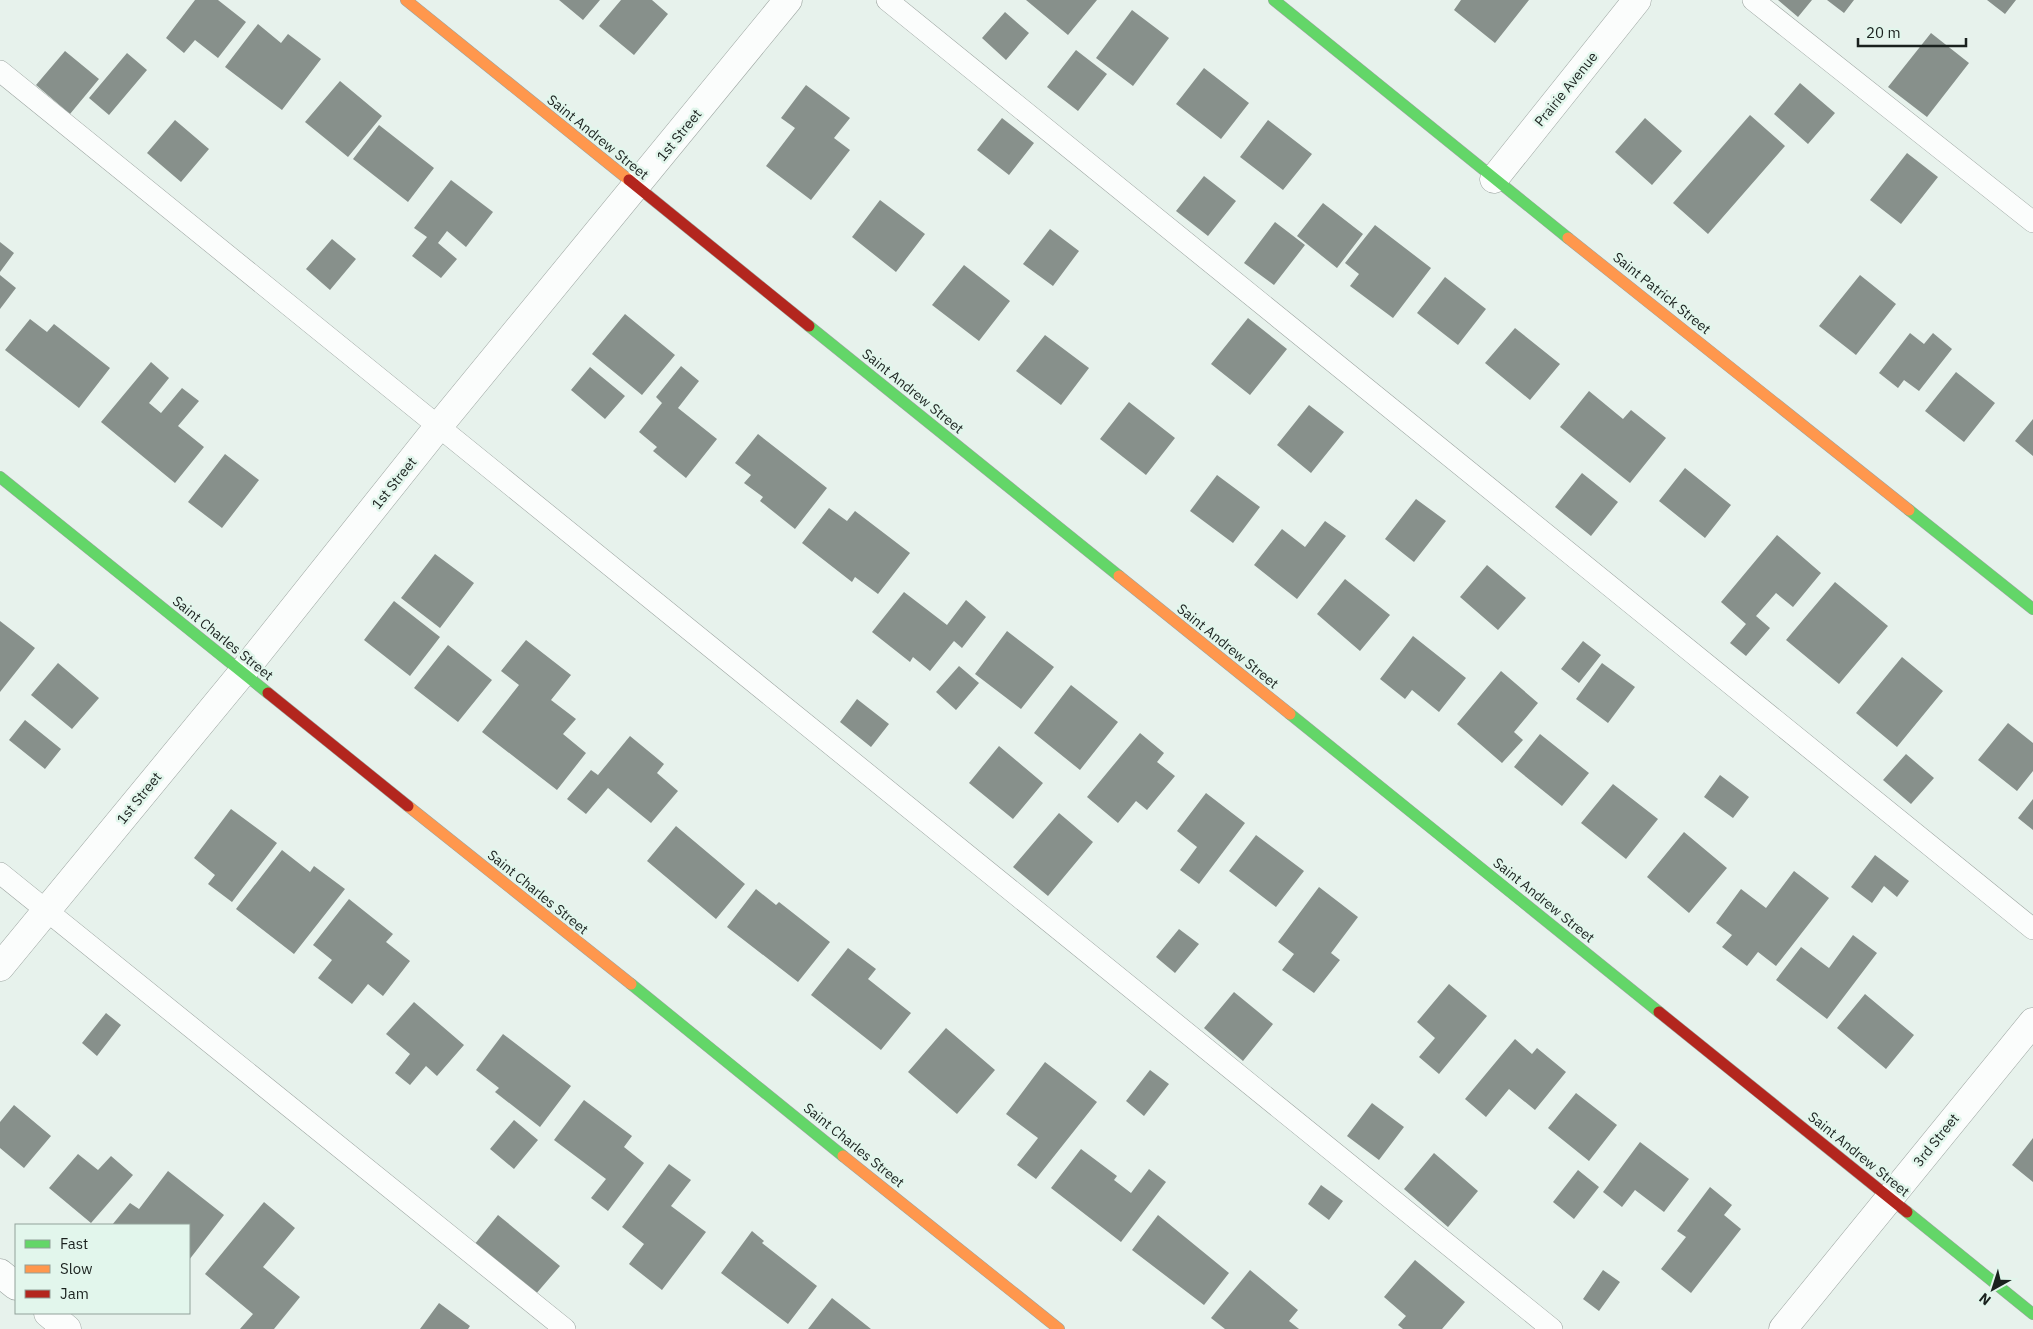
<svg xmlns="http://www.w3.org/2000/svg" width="2033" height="1329" viewBox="0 0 2033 1329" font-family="'IBM Plex Sans',sans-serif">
<rect width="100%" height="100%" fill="#e7f2ec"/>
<path fill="#87908b" d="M 195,0 L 218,0 L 246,22 L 218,58 L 195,40 L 184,53 L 166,38 Z
M 559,0 L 600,0 L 583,20 Z
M 621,0 L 652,0 L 668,14 L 634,55 L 599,26 Z
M 1026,0 L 1097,0 L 1068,35 Z
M 1461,0 L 1529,0 L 1495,43 L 1454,10 Z
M 1778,0 L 1812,0 L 1798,17 Z
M 1827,0 L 1854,0 L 1844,13 Z
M 1987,0 L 2016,0 L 2005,14 Z
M 1132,10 L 1169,38 L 1133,86 L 1096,58 Z
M 1005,12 L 1029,33 L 1006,60 L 982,38 Z
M 258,24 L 281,43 L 288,34 L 321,59 L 282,110 L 225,67 Z
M 1931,33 L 1969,63 L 1927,117 L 1888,87 Z
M 1076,50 L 1107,74 L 1078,111 L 1047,87 Z
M 65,51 L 99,79 L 70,114 L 36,85 Z
M 127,53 L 147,70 L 109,115 L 89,98 Z
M 1204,68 L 1249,103 L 1221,139 L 1176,104 Z
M 340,81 L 382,116 L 348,157 L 305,122 Z
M 1800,83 L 1835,113 L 1808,144 L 1774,114 Z
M 806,85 L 850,118 L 834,138 L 850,150 L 811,200 L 766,166 L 795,128 L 781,118 Z
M 1750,115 L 1785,146 L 1708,234 L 1673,203 Z
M 1002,118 L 1034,143 L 1009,175 L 977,150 Z
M 1645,118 L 1682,151 L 1652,185 L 1615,152 Z
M 175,120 L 209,149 L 181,182 L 147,153 Z
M 1268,120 L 1312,154 L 1283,190 L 1240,157 Z
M 379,125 L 434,168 L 408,202 L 353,159 Z
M 1907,153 L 1938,177 L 1901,224 L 1870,200 Z
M 1204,176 L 1236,201 L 1208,236 L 1176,211 Z
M 451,180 L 493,212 L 466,247 L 447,231 L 438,243 L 457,259 L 441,278 L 412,256 L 427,237 L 414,228 Z
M 880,200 L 925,234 L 896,272 L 852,237 Z
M 1323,203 L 1363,234 L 1337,268 L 1297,236 Z
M 1275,222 L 1305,245 L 1274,285 L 1244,263 Z
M 1375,225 L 1431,268 L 1393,318 L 1350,286 L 1359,274 L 1345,263 Z
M 1050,229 L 1079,251 L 1053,286 L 1023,264 Z
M 332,239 L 356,259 L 330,290 L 306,269 Z
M 0,242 L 14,253 L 0,272 Z
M 964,265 L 1010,301 L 979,341 L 932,305 Z
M 0,275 L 16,288 L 0,309 Z
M 1860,275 L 1896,304 L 1856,355 L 1819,326 Z
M 1445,277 L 1486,309 L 1458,345 L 1417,313 Z
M 625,314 L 675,355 L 642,395 L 592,354 Z
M 1248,318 L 1287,349 L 1250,395 L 1211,364 Z
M 30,319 L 47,332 L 54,324 L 110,368 L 79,408 L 5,350 Z
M 1515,328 L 1560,364 L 1530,400 L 1485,363 Z
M 1910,333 L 1924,344 L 1933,333 L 1952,349 L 1919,391 L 1904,380 L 1898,388 L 1879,373 Z
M 1045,335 L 1089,368 L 1061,405 L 1016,371 Z
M 151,362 L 169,378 L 149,403 L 161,413 L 182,388 L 199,401 L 178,426 L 204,447 L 175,483 L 101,422 Z
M 681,366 L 699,381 L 678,408 L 717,439 L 686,478 L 653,451 L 657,447 L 639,432 L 662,403 L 656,397 Z
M 590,367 L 625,396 L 605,419 L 571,390 Z
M 1956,372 L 1995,403 L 1964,442 L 1925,411 Z
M 1589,391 L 1623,419 L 1631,410 L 1666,438 L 1630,483 L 1560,427 Z
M 1129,402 L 1175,438 L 1146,475 L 1100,439 Z
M 1309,405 L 1344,432 L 1311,473 L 1277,445 Z
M 2033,419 L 2033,456 L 2015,441 Z
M 758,434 L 827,488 L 795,529 L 760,501 L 763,497 L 744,483 L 751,475 L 735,463 Z
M 225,454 L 259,480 L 222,528 L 188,502 Z
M 1685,468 L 1731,505 L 1705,538 L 1659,501 Z
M 1582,473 L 1618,502 L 1591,536 L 1555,507 Z
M 1217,475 L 1260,507 L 1233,543 L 1190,511 Z
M 1416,499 L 1446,521 L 1414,562 L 1385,539 Z
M 829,508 L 847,521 L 855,511 L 910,553 L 878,594 L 855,577 L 852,582 L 802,543 Z
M 1325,521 L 1346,536 L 1297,599 L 1254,565 L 1282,529 L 1305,547 Z
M 1777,535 L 1821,573 L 1793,607 L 1776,593 L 1756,616 L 1770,628 L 1746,656 L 1730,643 L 1746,624 L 1721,602 Z
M 435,554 L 474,583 L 440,628 L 401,598 Z
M 1487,565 L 1526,598 L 1498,630 L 1460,597 Z
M 1345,579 L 1390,615 L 1360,651 L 1317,614 Z
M 1835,582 L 1888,626 L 1839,684 L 1786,640 Z
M 904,592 L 947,625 L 966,600 L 986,617 L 962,648 L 954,641 L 930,671 L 913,657 L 910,662 L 872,632 Z
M 394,601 L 440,637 L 410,676 L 364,640 Z
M 0,621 L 35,648 L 0,692 Z
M 1007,631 L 1054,667 L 1021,709 L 975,674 Z
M 1413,636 L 1466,678 L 1439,712 L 1412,690 L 1405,699 L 1380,679 Z
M 526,640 L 571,675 L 551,700 L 576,719 L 563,734 L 586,753 L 557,790 L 482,732 L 519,685 L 501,671 Z
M 1583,641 L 1601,655 L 1579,683 L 1561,669 Z
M 448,645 L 492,680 L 458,722 L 414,688 Z
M 1902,657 L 1943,691 L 1897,747 L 1856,713 Z
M 58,663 L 99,698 L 72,729 L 31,695 Z
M 1602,663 L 1635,687 L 1608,723 L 1576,699 Z
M 959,666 L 979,683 L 956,710 L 936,692 Z
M 1501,671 L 1538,703 L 1514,732 L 1523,740 L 1502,763 L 1457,724 Z
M 1071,685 L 1118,722 L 1080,770 L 1034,733 Z
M 857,699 L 889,724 L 871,747 L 840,722 Z
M 25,720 L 61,749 L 45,769 L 9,740 Z
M 2008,723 L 2033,743 L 2033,771 L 2017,791 L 1978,760 Z
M 1140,733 L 1164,753 L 1157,762 L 1175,776 L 1147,810 L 1136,801 L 1118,823 L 1087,797 Z
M 1540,734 L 1589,773 L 1562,806 L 1514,767 Z
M 630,736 L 664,764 L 657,773 L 678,791 L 651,823 L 608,788 L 586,814 L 567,799 L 591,770 L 598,775 Z
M 999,746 L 1043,783 L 1013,819 L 969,783 Z
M 1906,754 L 1934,778 L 1911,804 L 1883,780 Z
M 1720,775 L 1749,797 L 1733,818 L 1704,797 Z
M 1613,784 L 1658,819 L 1626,859 L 1581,823 Z
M 1206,793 L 1245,823 L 1199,884 L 1180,870 L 1197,847 L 1177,831 Z
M 2033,799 L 2033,830 L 2018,818 Z
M 231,809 L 277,843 L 232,902 L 208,884 L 215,875 L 194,858 Z
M 1059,813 L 1093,842 L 1048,896 L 1013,867 Z
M 676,826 L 745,884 L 716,919 L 647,861 Z
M 1684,832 L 1727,868 L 1689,913 L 1647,877 Z
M 1256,835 L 1304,871 L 1276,907 L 1229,871 Z
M 282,850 L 310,872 L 314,866 L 345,889 L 294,954 L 236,909 Z
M 1875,855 L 1909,881 L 1897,897 L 1884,886 L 1872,903 L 1851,887 Z
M 1794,871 L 1829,898 L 1776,966 L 1758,952 L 1747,966 L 1722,947 L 1732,935 L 1716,923 L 1741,889 L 1766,908 Z
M 1319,887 L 1358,917 L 1331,953 L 1340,960 L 1314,993 L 1282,970 L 1294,954 L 1278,942 Z
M 756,889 L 776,905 L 779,902 L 830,942 L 798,982 L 727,927 Z
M 349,899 L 393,934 L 386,942 L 410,961 L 383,996 L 368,984 L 352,1004 L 318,978 L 332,960 L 313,945 Z
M 1179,929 L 1199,944 L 1175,973 L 1156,957 Z
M 1853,935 L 1877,953 L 1827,1019 L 1776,980 L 1801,947 L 1829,968 Z
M 848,948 L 876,969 L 868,979 L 911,1013 L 881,1050 L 811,995 Z
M 1449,984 L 1487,1016 L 1439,1074 L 1419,1057 L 1435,1038 L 1417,1022 Z
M 1234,992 L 1273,1024 L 1243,1061 L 1204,1028 Z
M 1865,994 L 1914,1035 L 1886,1069 L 1837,1028 Z
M 414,1002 L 464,1045 L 437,1076 L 426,1066 L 410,1085 L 395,1073 L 410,1054 L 386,1034 Z
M 106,1013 L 121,1025 L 97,1056 L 82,1043 Z
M 946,1028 L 995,1070 L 957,1114 L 908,1072 Z
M 503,1034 L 571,1086 L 540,1127 L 495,1092 L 499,1088 L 476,1070 Z
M 1515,1039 L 1532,1054 L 1537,1048 L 1566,1072 L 1535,1110 L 1509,1089 L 1486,1117 L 1465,1099 Z
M 1045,1062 L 1097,1102 L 1036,1179 L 1017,1165 L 1038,1138 L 1006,1114 Z
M 1150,1070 L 1169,1084 L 1144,1116 L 1126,1101 Z
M 1576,1093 L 1617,1125 L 1589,1161 L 1548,1128 Z
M 584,1100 L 632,1136 L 624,1147 L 644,1163 L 608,1211 L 591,1198 L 606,1179 L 554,1140 Z
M 1372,1103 L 1404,1127 L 1379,1160 L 1347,1136 Z
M 14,1105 L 51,1136 L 24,1168 L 0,1148 L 0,1122 Z
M 514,1120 L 538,1140 L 514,1169 L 490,1149 Z
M 2033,1138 L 2033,1182 L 2012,1165 Z
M 1640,1142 L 1689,1179 L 1664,1212 L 1635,1190 L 1622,1207 L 1603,1192 Z
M 1081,1149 L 1117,1176 L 1114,1180 L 1131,1193 L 1149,1169 L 1166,1182 L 1121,1242 L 1051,1188 Z
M 1434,1153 L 1478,1191 L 1448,1227 L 1404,1189 Z
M 78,1154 L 98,1170 L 111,1156 L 133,1175 L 91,1223 L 49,1188 Z
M 669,1164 L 691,1180 L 671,1206 L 706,1232 L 662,1290 L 629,1264 L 644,1244 L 622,1227 Z
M 1578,1170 L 1599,1187 L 1574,1219 L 1553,1202 Z
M 168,1171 L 224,1215 L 189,1260 L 189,1225 L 112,1225 L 130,1203 L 139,1209 Z
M 1321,1185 L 1343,1201 L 1329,1220 L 1308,1204 Z
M 1710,1187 L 1732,1205 L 1724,1215 L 1741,1229 L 1691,1293 L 1661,1269 L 1686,1237 L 1677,1231 Z
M 264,1202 L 295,1228 L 263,1267 L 300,1297 L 274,1329 L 240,1329 L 253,1314 L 205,1274 Z
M 498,1215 L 560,1266 L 535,1295 L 474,1245 Z
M 1158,1215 L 1229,1273 L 1204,1305 L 1132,1250 Z
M 752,1231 L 764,1241 L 762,1243 L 817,1286 L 788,1324 L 721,1273 Z
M 1415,1260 L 1465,1302 L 1442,1329 L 1403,1329 L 1398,1325 L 1406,1316 L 1384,1297 Z
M 1250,1270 L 1298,1310 L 1289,1321 L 1299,1329 L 1225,1329 L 1211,1318 Z
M 1603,1270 L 1620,1282 L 1599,1311 L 1583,1299 Z
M 832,1298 L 871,1329 L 808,1329 Z
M 439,1303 L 470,1326 L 468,1329 L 420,1329 Z"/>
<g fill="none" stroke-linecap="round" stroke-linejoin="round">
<g stroke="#9ca4a0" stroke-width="22">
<path id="lane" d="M 887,0 L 2033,929
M 1753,0 L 2033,222
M 0,71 L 1552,1329
M 0,873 L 565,1329"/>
</g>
<g stroke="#9ca4a0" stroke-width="29">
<path id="street" d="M 1494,179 L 1637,0
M 0,967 L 242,673 L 438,427 L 788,0
M 0,1273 L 16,1286
M 48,1313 L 67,1329
M 1783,1329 L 2033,1022"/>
</g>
<g stroke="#9ca4a0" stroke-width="12">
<path id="fast" d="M 1274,0 L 1568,238
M 809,326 L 1119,576
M 0,477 L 268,693
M 1909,510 L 2033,609
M 1290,714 L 1659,1012
M 631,984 L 843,1156
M 1907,1212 L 2033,1314"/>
</g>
<g stroke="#9ca4a0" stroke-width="12">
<path id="slow" d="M 406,0 L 629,180
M 1568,238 L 1909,510
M 1119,576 L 1290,714
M 408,806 L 631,984
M 843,1156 L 1059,1329"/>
</g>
<g stroke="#9ca4a0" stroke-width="12">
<path id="jam" d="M 629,180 L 809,326
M 268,693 L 408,806
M 1659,1012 L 1907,1212"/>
</g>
<use href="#lane" stroke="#fbfdfc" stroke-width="21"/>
<use href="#street" stroke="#fbfdfc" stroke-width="28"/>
<use href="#fast" stroke="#63d668" stroke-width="11"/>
<use href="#slow" stroke="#ff974d" stroke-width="11"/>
<use href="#jam" stroke="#b3261e" stroke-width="11"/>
</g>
<g text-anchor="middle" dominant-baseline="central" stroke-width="5" stroke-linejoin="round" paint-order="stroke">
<g font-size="14" fill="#1a211e" stroke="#e2f6ec">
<text transform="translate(1566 89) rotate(-51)">Prairie Avenue</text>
<text transform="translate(679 135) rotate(-51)">1st Street</text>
<text transform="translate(598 137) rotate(39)">Saint Andrew Street</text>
<text transform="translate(1662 293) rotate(39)">Saint Patrick Street</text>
<text transform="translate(913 391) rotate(39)">Saint Andrew Street</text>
<text transform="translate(394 483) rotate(-51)">1st Street</text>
<text transform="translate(223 638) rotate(39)">Saint Charles Street</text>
<text transform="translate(1228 646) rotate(39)">Saint Andrew Street</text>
<text transform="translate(139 798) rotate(-51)">1st Street</text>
<text transform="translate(538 892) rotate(39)">Saint Charles Street</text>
<text transform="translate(1544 900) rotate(39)">Saint Andrew Street</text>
<text transform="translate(1936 1140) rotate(-51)">3rd Street</text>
<text transform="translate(854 1145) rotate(39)">Saint Charles Street</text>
<text transform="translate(1859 1154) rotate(39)">Saint Andrew Street</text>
</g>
</g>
<rect x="15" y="1224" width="175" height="90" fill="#e2f6ec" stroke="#92a19a"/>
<rect x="25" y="1240" width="25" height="8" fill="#63d668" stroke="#92a19a"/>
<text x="60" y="1249" font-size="15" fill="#1a211e">Fast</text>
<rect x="25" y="1265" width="25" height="8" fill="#ff974d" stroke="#92a19a"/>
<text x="60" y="1274" font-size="15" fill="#1a211e">Slow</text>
<rect x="25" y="1290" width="25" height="8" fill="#b3261e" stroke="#92a19a"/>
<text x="60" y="1299" font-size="15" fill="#1a211e">Jam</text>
<g transform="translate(1993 1289) rotate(219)" stroke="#e2f6ec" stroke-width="4" paint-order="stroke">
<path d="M0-4L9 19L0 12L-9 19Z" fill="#1a211e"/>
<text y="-8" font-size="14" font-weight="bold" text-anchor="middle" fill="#1a211e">N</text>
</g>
<path d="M1858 38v8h108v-8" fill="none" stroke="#1a211e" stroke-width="2.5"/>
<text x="1866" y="38" font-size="15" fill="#1a211e" stroke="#e2f6ec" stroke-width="4" paint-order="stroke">20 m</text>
</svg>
